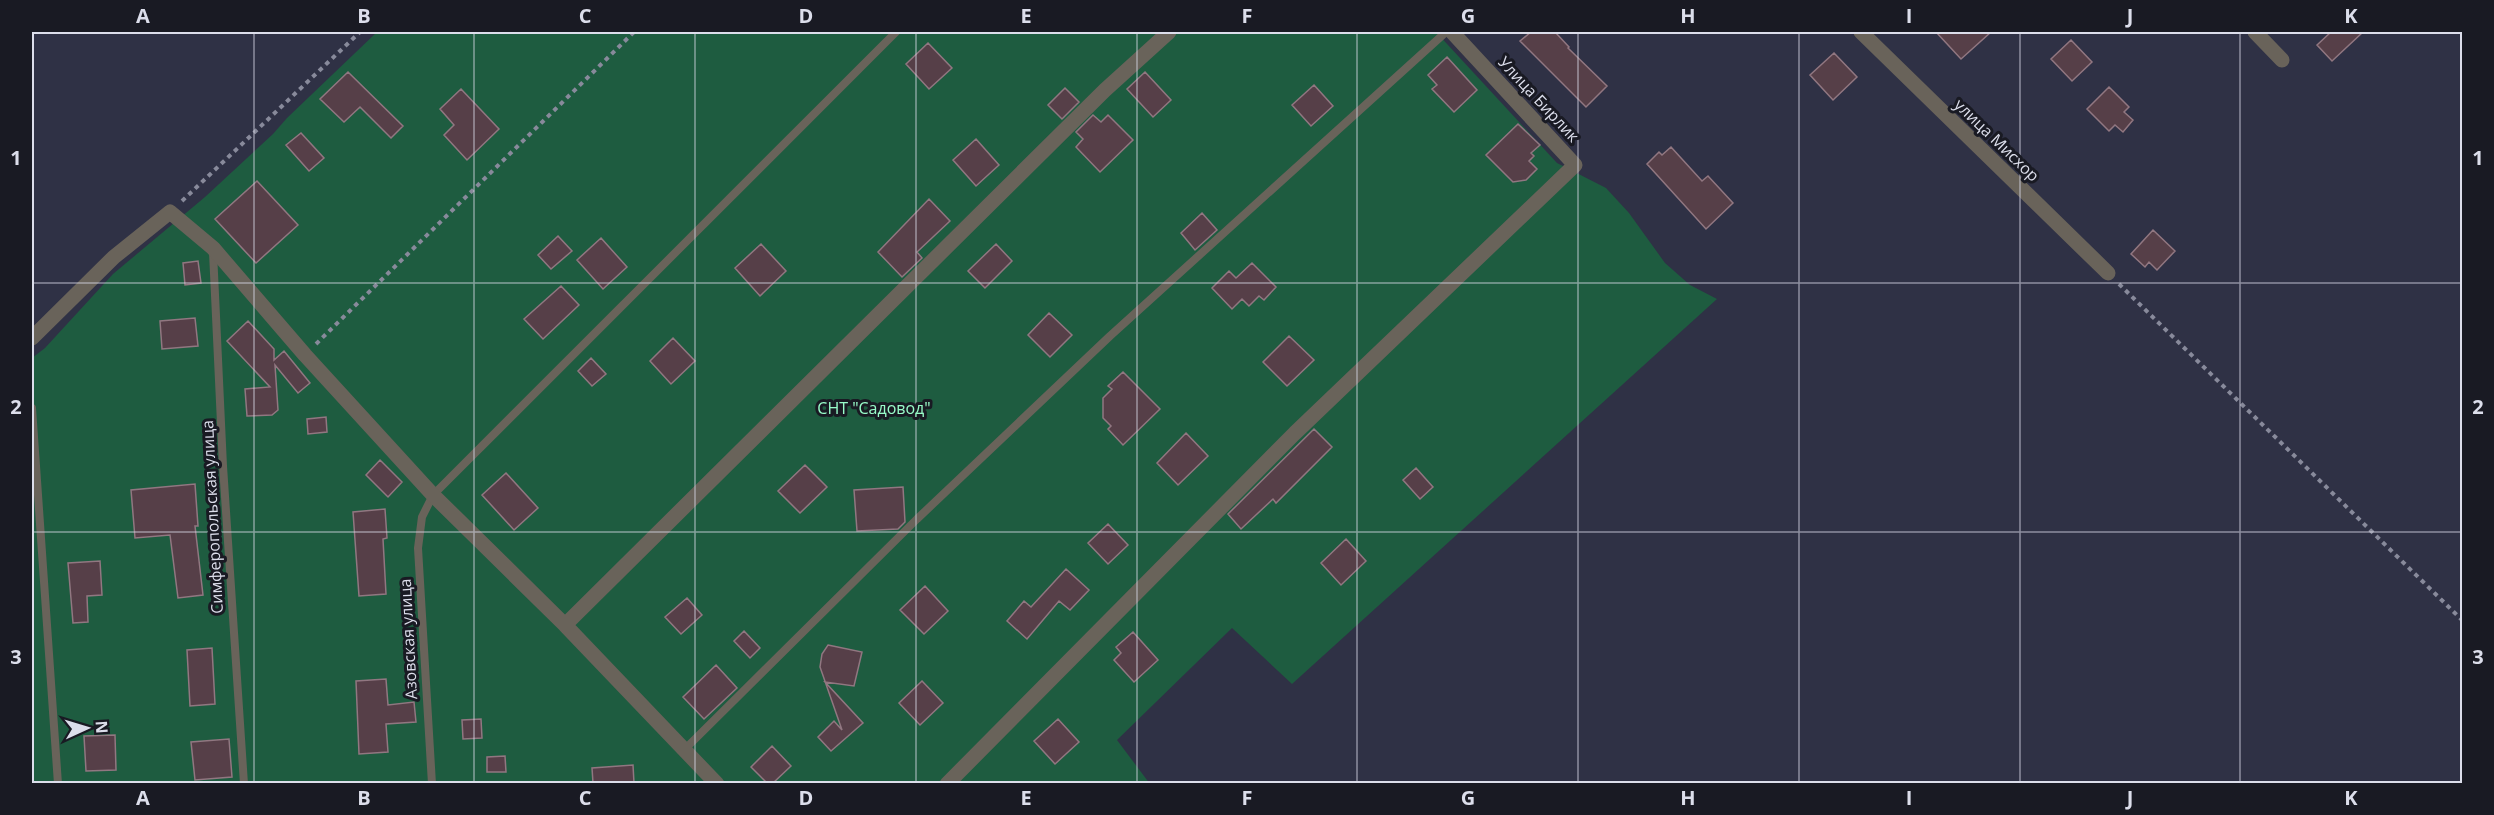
<svg xmlns="http://www.w3.org/2000/svg" width="2494" height="815" viewBox="0 0 2494 815" font-family="'Open Sans',sans-serif">
<rect width="100%" height="100%" fill="#2f3145"/>
<path fill="#1e5c40" d="M 377,32 L 1436,32 L 1557,163 L 1606,188 L 1629,213 L 1665,263 L 1690,285 L 1717,299 L 1292,684 L 1232,628 L 1117,740 L 1150,784 L 32,783 L 32,358 L 45,348 L 113,274 L 205,197 L 273,134 L 287,118 Z"/>
<path fill="#563f48" stroke="#917781" stroke-width="1.5" d="M 1531,32 L 1555,32 L 1569,47 L 1568,48 L 1607,86 L 1586,107 L 1520,41 Z
M 1936,32 L 1991,32 L 1961,59 Z
M 2331,32 L 2363,32 L 2332,61 L 2317,45 Z
M 2071,40 L 2092,62 L 2072,81 L 2051,59 Z
M 928,43 L 952,68 L 929,89 L 906,64 Z
M 1834,53 L 1857,77 L 1833,100 L 1810,75 Z
M 1447,57 L 1477,90 L 1454,112 L 1432,89 L 1437,85 L 1428,75 Z
M 348,72 L 403,126 L 391,138 L 360,107 L 344,122 L 320,99 Z
M 1145,72 L 1171,100 L 1153,117 L 1127,89 Z
M 1314,85 L 1333,106 L 1311,126 L 1292,105 Z
M 2109,87 L 2129,107 L 2124,112 L 2133,120 L 2123,132 L 2115,125 L 2109,131 L 2087,109 Z
M 1065,88 L 1079,102 L 1062,119 L 1048,105 Z
M 461,89 L 499,129 L 467,160 L 444,135 L 454,125 L 440,109 Z
M 1093,115 L 1101,122 L 1108,115 L 1133,140 L 1100,172 L 1076,147 L 1083,139 L 1076,132 Z
M 1518,124 L 1540,145 L 1531,153 L 1534,156 L 1529,161 L 1537,169 L 1526,180 L 1513,182 L 1486,155 Z
M 301,133 L 324,158 L 309,171 L 286,145 Z
M 976,139 L 999,165 L 976,186 L 953,160 Z
M 1671,147 L 1702,181 L 1708,176 L 1733,203 L 1706,229 L 1647,164 L 1659,152 L 1662,155 Z
M 257,181 L 298,225 L 256,263 L 215,219 Z
M 929,199 L 950,221 L 917,252 L 922,258 L 902,277 L 878,252 Z
M 1202,213 L 1217,230 L 1195,250 L 1181,233 Z
M 2153,230 L 2175,251 L 2157,270 L 2149,262 L 2145,267 L 2131,254 Z
M 558,236 L 572,251 L 551,269 L 538,255 Z
M 601,238 L 627,267 L 603,289 L 577,260 Z
M 761,244 L 786,271 L 760,296 L 735,268 Z
M 996,244 L 1012,261 L 985,288 L 968,271 Z
M 198,261 L 201,283 L 185,285 L 183,263 Z
M 1252,263 L 1276,287 L 1264,300 L 1259,296 L 1249,306 L 1242,299 L 1232,309 L 1212,288 L 1229,271 L 1236,278 Z
M 561,286 L 579,305 L 543,339 L 524,319 Z
M 1049,313 L 1072,335 L 1050,357 L 1028,335 Z
M 195,318 L 198,346 L 162,349 L 160,321 Z
M 248,321 L 274,349 L 274,360 L 284,351 L 310,383 L 298,393 L 275,365 L 278,410 L 272,415 L 247,416 L 245,389 L 270,387 L 227,341 Z
M 1289,336 L 1314,360 L 1287,386 L 1263,362 Z
M 673,338 L 695,361 L 671,384 L 650,361 Z
M 591,358 L 606,374 L 592,386 L 578,371 Z
M 1123,372 L 1160,409 L 1123,445 L 1108,429 L 1111,426 L 1103,418 L 1103,398 L 1112,389 L 1108,386 Z
M 326,417 L 327,432 L 308,434 L 307,419 Z
M 1314,429 L 1332,447 L 1276,503 L 1273,499 L 1241,529 L 1228,514 Z
M 1186,433 L 1208,456 L 1178,485 L 1157,463 Z
M 380,460 L 402,482 L 388,497 L 366,475 Z
M 805,465 L 827,487 L 800,513 L 778,491 Z
M 1416,468 L 1433,487 L 1420,499 L 1403,480 Z
M 506,473 L 538,508 L 514,530 L 482,495 Z
M 195,484 L 198,526 L 195,526 L 203,595 L 178,598 L 170,535 L 135,538 L 131,490 Z
M 903,487 L 905,522 L 898,529 L 857,531 L 854,490 Z
M 385,509 L 387,538 L 383,539 L 386,594 L 359,596 L 353,512 Z
M 1108,524 L 1128,545 L 1108,564 L 1088,543 Z
M 1346,539 L 1366,561 L 1341,585 L 1321,563 Z
M 100,561 L 102,595 L 87,596 L 88,622 L 73,623 L 68,563 Z
M 1066,569 L 1089,590 L 1070,610 L 1059,601 L 1027,639 L 1007,621 L 1024,601 L 1031,607 Z
M 925,586 L 948,611 L 924,634 L 900,610 Z
M 687,598 L 702,615 L 681,634 L 665,617 Z
M 744,631 L 760,648 L 750,658 L 734,641 Z
M 1133,632 L 1158,660 L 1134,682 L 1114,660 L 1121,653 L 1116,647 Z
M 828,645 L 862,652 L 854,686 L 825,682 L 863,723 L 831,751 L 818,737 L 834,721 L 842,730 L 820,667 L 822,654 Z
M 212,648 L 215,704 L 190,706 L 187,650 Z
M 716,665 L 737,688 L 704,719 L 683,697 Z
M 386,679 L 388,705 L 414,702 L 416,722 L 386,724 L 388,752 L 359,754 L 356,681 Z
M 922,681 L 943,703 L 920,725 L 899,703 Z
M 481,719 L 482,738 L 463,739 L 462,720 Z
M 1058,719 L 1079,742 L 1055,764 L 1034,741 Z
M 115,735 L 116,770 L 86,771 L 84,736 Z
M 229,739 L 232,777 L 195,780 L 191,742 Z
M 772,746 L 791,766 L 773,783 L 767,783 L 751,767 Z
M 505,756 L 506,772 L 487,772 L 487,757 Z
M 633,765 L 634,783 L 593,783 L 592,768 Z"/>
<g fill="none" stroke-linecap="round" stroke-linejoin="round">
<path stroke="#888a9b" stroke-width="4" stroke-dasharray="4.5 4.5" stroke-linecap="butt" d="M 182,201 L 360,32
M 2119,284 L 2462,620
M 316,344 L 634,32"/>
<path stroke="#69635a" stroke-width="8" d="M 213,252 L 223,466 L 244,784
M 32,408 L 58,784
M 685,749 L 917,519 L 1110,336 L 1446,32
M 432,784 L 418,548 L 422,517 L 433,495 L 896,32"/>
<path stroke="#69635a" stroke-width="15" d="M 1861,32 L 2108,273
M 2255,32 L 2282,60
M 32,338 L 114,257 L 170,212 L 213,248 L 305,355 L 433,495 L 565,625 L 717,784
M 565,625 L 1105,90 L 1169,32
M 947,784 L 1295,433 L 1575,165 L 1452,32"/>
</g>
<path fill="none" stroke="#dcdeeb" stroke-width="1.5" stroke-opacity="0.55" d="M 254,32 L 254,784M 474,32 L 474,784M 695,32 L 695,784M 916,32 L 916,784M 1137,32 L 1137,784M 1357,32 L 1357,784M 1578,32 L 1578,784M 1799,32 L 1799,784M 2020,32 L 2020,784M 2240,32 L 2240,784M 32,283 L 2462,283M 32,532 L 2462,532"/>
<g text-anchor="middle" dominant-baseline="central" stroke-width="6" stroke-linejoin="round" paint-order="stroke">
<g font-size="16" fill="#dcdeeb" stroke="#191a23">
<text transform="translate(1539 99) rotate(47)">Улица Бирлик</text>
<text transform="translate(1997 140) rotate(44)">улица Мисхор</text>
<text transform="translate(212 517) rotate(-93)">Симферопольская улица</text>
<text transform="translate(408 639) rotate(-93)">Азовская улица</text>
</g>
<g font-size="16" fill="#98fcc9" stroke="#191a23">
<text x="874" y="408">СНТ "Садовод"</text>
</g>
</g>
<rect width="2494" height="815" fill="none" stroke="#191a23" stroke-width="66"/>
<g transform="translate(87 728) rotate(86)" stroke="#191a23" stroke-width="4.5" paint-order="stroke">
<path d="M0-4.5L10 22L0 15L-10 22Z" fill="#dcdeeb"/>
<text y="-9" font-size="16" font-weight="bold" text-anchor="middle" fill="#dcdeeb">N</text>
</g>
<rect x="33" y="33" width="2428" height="749" fill="none" stroke="#dcdeeb" stroke-width="2"/>
<g font-size="20" text-anchor="middle" font-weight="bold" fill="#dcdeeb">
<text x="143" y="23">A</text>
<text x="364" y="23">B</text>
<text x="585" y="23">C</text>
<text x="806" y="23">D</text>
<text x="1026" y="23">E</text>
<text x="1247" y="23">F</text>
<text x="1468" y="23">G</text>
<text x="1688" y="23">H</text>
<text x="1909" y="23">I</text>
<text x="2130" y="23">J</text>
<text x="2351" y="23">K</text>
<text x="16" y="165">1</text>
<text x="2478" y="165">1</text>
<text x="16" y="414">2</text>
<text x="2478" y="414">2</text>
<text x="16" y="664">3</text>
<text x="2478" y="664">3</text>
<text x="143" y="805">A</text>
<text x="364" y="805">B</text>
<text x="585" y="805">C</text>
<text x="806" y="805">D</text>
<text x="1026" y="805">E</text>
<text x="1247" y="805">F</text>
<text x="1468" y="805">G</text>
<text x="1688" y="805">H</text>
<text x="1909" y="805">I</text>
<text x="2130" y="805">J</text>
<text x="2351" y="805">K</text>
</g>
</svg>
